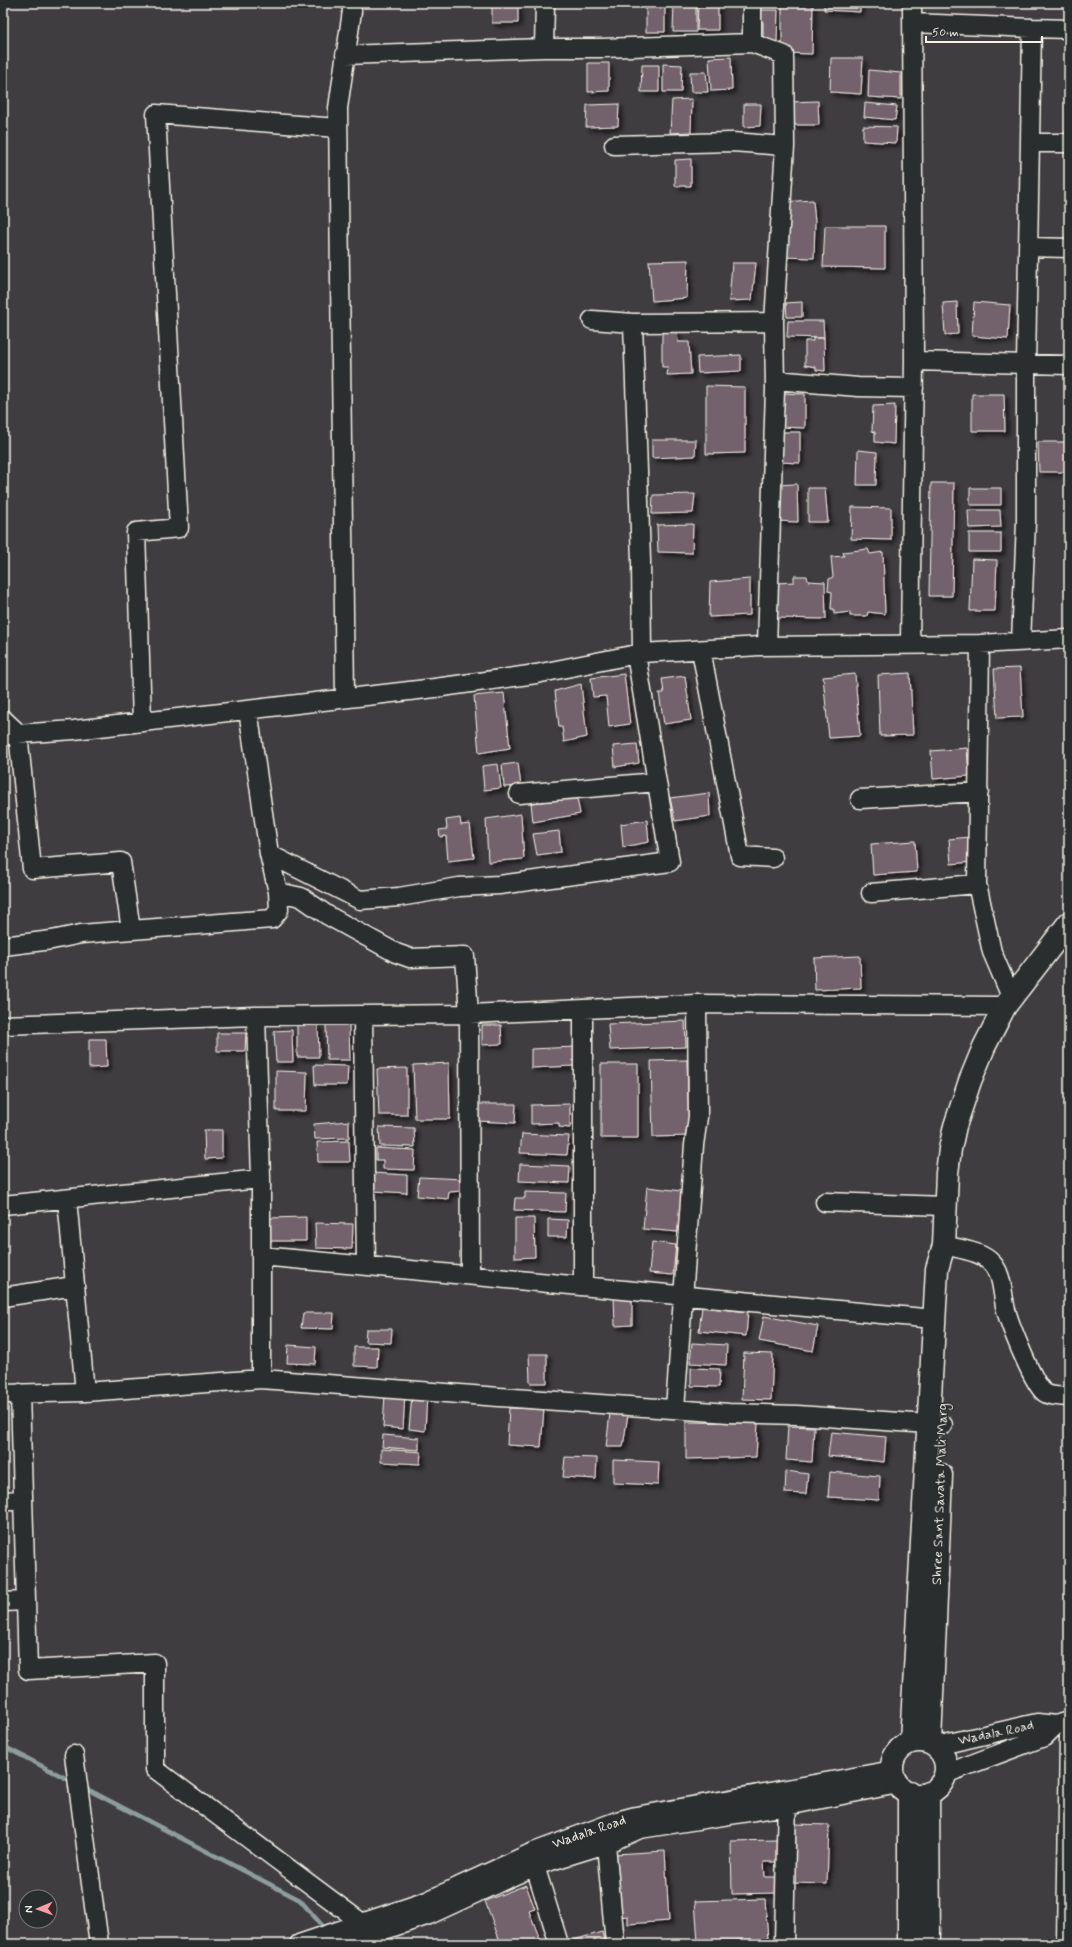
<svg xmlns="http://www.w3.org/2000/svg" width="1072" height="1947" viewBox="0 0 1072 1947" font-family="Mynerve,sans-serif">
<defs>
<filter id="shadow"><feDropShadow dx="3.5" dy="3.5" stdDeviation="2" flood-color="#0009"/></filter>
</defs>
<rect width="100%" height="100%" fill="#403d41"/>
<filter id="ink" filterUnits="userSpaceOnUse"><feTurbulence type="fractalNoise" baseFrequency=".025" numOctaves="2"/><feDisplacementMap in="SourceGraphic" scale="8" xChannelSelector="R" yChannelSelector="G"/><feConvolveMatrix kernelMatrix="1 2 1 2 8 2 1 2 1" color-interpolation-filters="sRGB"/></filter>
<g filter="url(#ink)">
<g fill="none" stroke-linecap="round" stroke-linejoin="round">
<path stroke="#8d9e9d" stroke-width="4.5" d="M 3,1746 L 73,1782
M 83,1787 L 300,1900 L 326,1930"/>
</g>
<path fill="#73626c" stroke="#f4f1e8" filter="url(#shadow)" d="M 492,3 L 518,3 L 518,23 L 492,23 Z
M 646,3 L 665,3 L 665,32 L 646,32 Z
M 674,3 L 696,3 L 696,32 L 673,32 Z
M 698,3 L 718,3 L 718,30 L 697,30 Z
M 782,3 L 813,3 L 812,54 L 782,53 Z
M 824,3 L 860,3 L 860,12 L 824,10 Z
M 752,10 L 778,10 L 777,42 L 763,41 L 763,22 L 752,23 Z
M 731,57 L 732,90 L 711,91 L 709,58 Z
M 831,58 L 863,58 L 861,94 L 830,92 Z
M 588,63 L 609,63 L 609,91 L 588,92 Z
M 663,64 L 682,65 L 681,92 L 663,92 Z
M 642,65 L 659,65 L 659,92 L 641,92 Z
M 869,70 L 901,73 L 901,99 L 868,97 Z
M 690,72 L 706,72 L 708,92 L 691,92 Z
M 692,99 L 691,132 L 670,133 L 672,100 Z
M 818,101 L 819,125 L 789,125 L 789,102 Z
M 865,103 L 897,106 L 895,120 L 864,117 Z
M 619,104 L 618,126 L 586,127 L 587,105 Z
M 744,104 L 761,104 L 760,126 L 744,127 Z
M 863,126 L 897,127 L 896,143 L 863,141 Z
M 691,159 L 691,186 L 675,186 L 675,160 Z
M 813,200 L 815,222 L 814,258 L 781,257 L 782,202 Z
M 825,226 L 885,226 L 885,268 L 823,267 Z
M 688,260 L 687,298 L 652,301 L 649,261 Z
M 732,263 L 756,263 L 752,300 L 729,301 Z
M 802,302 L 802,317 L 787,317 L 786,303 Z
M 957,302 L 958,334 L 945,335 L 943,303 Z
M 974,302 L 1010,305 L 1008,339 L 972,336 Z
M 788,321 L 823,321 L 824,338 L 787,337 Z
M 662,332 L 677,332 L 678,342 L 689,342 L 691,374 L 667,375 L 668,367 L 662,367 Z
M 813,338 L 824,338 L 825,371 L 816,370 L 816,367 L 805,365 L 805,341 L 813,341 Z
M 741,355 L 741,371 L 698,373 L 697,357 Z
M 706,386 L 745,387 L 745,453 L 706,454 Z
M 780,393 L 805,394 L 805,428 L 779,427 Z
M 972,394 L 1004,394 L 1005,431 L 972,431 Z
M 895,405 L 894,444 L 875,442 L 875,432 L 872,431 L 873,406 Z
M 778,432 L 800,432 L 800,463 L 778,462 Z
M 652,440 L 696,440 L 695,456 L 652,458 Z
M 1038,442 L 1069,442 L 1069,472 L 1039,472 Z
M 858,450 L 877,452 L 876,485 L 857,485 Z
M 931,483 L 954,483 L 952,596 L 929,596 Z
M 797,484 L 798,522 L 775,521 L 775,485 Z
M 808,488 L 825,488 L 828,522 L 808,522 Z
M 970,488 L 1001,488 L 1001,505 L 970,505 Z
M 695,494 L 693,513 L 652,514 L 653,495 Z
M 852,507 L 891,508 L 891,540 L 851,539 Z
M 968,510 L 1000,510 L 1001,527 L 969,528 Z
M 693,524 L 692,553 L 658,552 L 657,525 Z
M 969,533 L 1001,533 L 1001,552 L 969,552 Z
M 868,549 L 870,554 L 883,552 L 885,614 L 868,612 L 867,616 L 850,616 L 850,612 L 834,614 L 834,609 L 831,609 L 832,592 L 828,591 L 829,579 L 833,577 L 831,557 L 844,556 L 843,552 Z
M 972,559 L 997,560 L 995,611 L 970,611 Z
M 794,576 L 807,576 L 808,581 L 825,582 L 826,619 L 776,618 L 776,583 L 794,582 Z
M 750,579 L 750,615 L 709,617 L 710,582 Z
M 1020,668 L 1023,717 L 997,718 L 994,669 Z
M 910,673 L 913,735 L 880,736 L 878,675 Z
M 624,674 L 630,724 L 609,727 L 606,696 L 593,697 L 591,678 Z
M 855,674 L 860,736 L 829,738 L 823,677 Z
M 685,676 L 691,720 L 664,724 L 659,693 L 664,693 L 662,679 Z
M 581,684 L 587,737 L 564,742 L 562,727 L 559,727 L 555,691 Z
M 504,693 L 510,748 L 479,753 L 474,696 Z
M 637,744 L 639,763 L 615,767 L 613,746 Z
M 967,748 L 969,776 L 933,779 L 931,751 Z
M 518,763 L 521,786 L 504,787 L 502,765 Z
M 498,764 L 501,788 L 484,790 L 482,766 Z
M 709,793 L 710,816 L 675,821 L 670,798 Z
M 577,798 L 580,814 L 533,822 L 531,803 Z
M 521,814 L 524,859 L 488,862 L 486,819 Z
M 460,818 L 461,825 L 470,824 L 474,858 L 448,861 L 446,836 L 440,837 L 439,830 L 447,829 L 446,820 Z
M 647,820 L 649,842 L 623,847 L 621,824 Z
M 559,831 L 561,852 L 537,855 L 533,834 Z
M 970,837 L 972,862 L 951,864 L 949,839 Z
M 915,841 L 917,872 L 873,875 L 871,844 Z
M 860,956 L 861,988 L 815,990 L 814,958 Z
M 685,1021 L 686,1047 L 610,1050 L 608,1024 Z
M 297,1024 L 318,1024 L 319,1057 L 297,1057 Z
M 326,1025 L 349,1025 L 350,1060 L 327,1060 Z
M 482,1025 L 501,1025 L 502,1044 L 482,1045 Z
M 292,1030 L 293,1062 L 276,1062 L 274,1031 Z
M 217,1033 L 246,1033 L 245,1051 L 217,1051 Z
M 89,1039 L 106,1039 L 107,1067 L 89,1068 Z
M 575,1047 L 574,1066 L 531,1068 L 531,1049 Z
M 687,1060 L 689,1136 L 653,1137 L 651,1061 Z
M 449,1063 L 450,1119 L 415,1119 L 413,1065 Z
M 601,1064 L 638,1064 L 638,1138 L 601,1138 Z
M 314,1065 L 348,1066 L 347,1085 L 315,1085 Z
M 407,1068 L 407,1115 L 379,1115 L 377,1069 Z
M 276,1071 L 307,1072 L 306,1111 L 276,1111 Z
M 478,1104 L 516,1104 L 515,1123 L 478,1121 Z
M 570,1104 L 570,1128 L 559,1127 L 559,1123 L 531,1124 L 531,1105 Z
M 349,1121 L 349,1138 L 315,1139 L 314,1124 Z
M 379,1127 L 414,1128 L 415,1147 L 380,1146 Z
M 204,1130 L 222,1130 L 222,1158 L 205,1159 Z
M 522,1134 L 569,1136 L 567,1155 L 520,1153 Z
M 349,1141 L 350,1162 L 318,1162 L 317,1142 Z
M 376,1148 L 415,1150 L 414,1170 L 383,1169 L 383,1160 L 376,1160 Z
M 520,1164 L 570,1166 L 569,1183 L 519,1181 Z
M 372,1173 L 407,1175 L 407,1193 L 373,1191 Z
M 419,1177 L 463,1179 L 463,1191 L 449,1192 L 448,1199 L 417,1196 Z
M 647,1187 L 682,1191 L 678,1232 L 643,1229 Z
M 525,1192 L 566,1193 L 565,1212 L 514,1210 L 515,1198 L 525,1198 Z
M 306,1217 L 306,1241 L 270,1241 L 269,1218 Z
M 515,1218 L 534,1218 L 535,1257 L 515,1258 Z
M 548,1219 L 568,1220 L 567,1237 L 548,1237 Z
M 315,1223 L 353,1224 L 352,1249 L 316,1248 Z
M 652,1242 L 676,1245 L 673,1275 L 649,1273 Z
M 614,1297 L 632,1297 L 632,1325 L 615,1326 Z
M 702,1307 L 748,1312 L 746,1336 L 699,1331 Z
M 303,1313 L 334,1313 L 333,1329 L 301,1328 Z
M 764,1316 L 818,1326 L 813,1351 L 759,1341 Z
M 366,1329 L 392,1329 L 391,1343 L 365,1342 Z
M 692,1343 L 727,1345 L 726,1365 L 690,1363 Z
M 288,1345 L 316,1347 L 315,1364 L 287,1363 Z
M 354,1347 L 378,1347 L 377,1367 L 354,1366 Z
M 744,1353 L 773,1354 L 771,1400 L 742,1399 Z
M 529,1354 L 547,1354 L 547,1383 L 530,1383 Z
M 691,1368 L 720,1369 L 719,1387 L 691,1386 Z
M 385,1394 L 405,1394 L 403,1429 L 383,1427 Z
M 412,1395 L 427,1396 L 425,1431 L 409,1429 Z
M 509,1408 L 544,1409 L 541,1447 L 507,1445 Z
M 610,1413 L 628,1414 L 623,1447 L 606,1447 Z
M 686,1422 L 758,1423 L 756,1457 L 686,1459 Z
M 788,1426 L 814,1427 L 812,1462 L 786,1460 Z
M 831,1432 L 886,1437 L 884,1462 L 828,1456 Z
M 383,1435 L 419,1438 L 419,1450 L 382,1447 Z
M 381,1449 L 421,1452 L 420,1464 L 381,1462 Z
M 565,1457 L 597,1458 L 596,1479 L 563,1477 Z
M 613,1460 L 659,1462 L 658,1485 L 613,1483 Z
M 786,1471 L 808,1474 L 806,1494 L 785,1493 Z
M 830,1472 L 880,1476 L 879,1500 L 828,1497 Z
M 795,1824 L 829,1825 L 827,1884 L 792,1883 Z
M 777,1840 L 777,1862 L 764,1862 L 765,1877 L 777,1877 L 777,1893 L 732,1894 L 731,1841 Z
M 665,1851 L 669,1921 L 628,1924 L 628,1916 L 618,1917 L 615,1854 Z
M 526,1885 L 535,1909 L 529,1911 L 541,1942 L 537,1944 L 501,1944 L 485,1901 Z
M 765,1899 L 768,1939 L 698,1942 L 695,1901 Z
M 602,1932 L 605,1944 L 567,1944 L 566,1942 Z
M 671,1941 L 671,1944 L 640,1944 Z"/>
<g fill="none" stroke-linecap="round" stroke-linejoin="round">
<g stroke="#f4f1e8" stroke-width="21">
<path id="minor" d="M 545,3 L 544,48 L 601,48 L 752,43
M 752,3 L 752,43 L 784,55 L 785,146
M 912,23 L 1032,28 L 1026,364 L 1026,522 L 1021,642
M 1032,28 L 1069,29
M 345,55 L 544,48
M 1030,143 L 1069,143
M 614,145 L 732,142 L 785,146 L 774,322
M 1028,247 L 1069,248
M 592,320 L 633,323 L 774,322 L 775,389 L 767,646
M 633,323 L 641,561 L 642,653
M 914,361 L 1069,365
M 775,380 L 858,387 L 914,388
M 910,643 L 914,361 L 912,3
M 980,644 L 977,884 L 992,952 L 1012,999
M 701,650 L 740,856 L 773,858
M 345,698 L 338,108 L 352,11 L 351,3
M 248,710 L 269,854
M 3,719 L 18,733 L 32,869 L 121,862 L 131,930
M 142,722 L 136,532 L 179,528 L 156,114 L 338,128
M 3,735 L 74,730 L 435,688 L 536,674 L 642,653 L 759,646 L 980,644 L 1069,639
M 519,794 L 657,782
M 860,799 L 979,792
M 278,892 L 301,897 L 327,915 L 396,953 L 410,958 L 465,956 L 469,1014 L 470,1275
M 871,893 L 977,884
M 3,946 L 52,940 L 81,934 L 272,919 L 279,910 L 278,892 L 269,854 L 360,900 L 399,897 L 459,887 L 499,885 L 670,862 L 636,654
M 363,1015 L 366,1266
M 256,1016 L 261,1179 L 261,1379
M 3,1025 L 256,1016 L 469,1014 L 697,1004 L 1005,1006
M 67,1199 L 85,1392
M 825,1202 L 945,1206
M 3,1205 L 261,1179
M 944,1245 C 959,1249 981,1251 992,1263 C 1003,1274 1002,1295 1006,1310 C 1010,1325 1034,1386 1045,1393 C 1051,1397 1062,1396 1069,1397
M 261,1256 L 934,1319
M 583,1285 L 583,1009
M 3,1297 L 74,1286
M 20,1393 L 28,1670 L 155,1663 L 155,1769 L 362,1923
M 3,1394 L 85,1392 L 261,1379 L 499,1397 L 729,1413 L 797,1415 L 943,1425
M 675,1409 L 694,1145 L 698,1117 L 697,1004
M 3,1501 L 23,1500
M 3,1602 L 26,1601
M 936,1746 L 1037,1723 L 1056,1725 L 1069,1721
M 74,1755 L 99,1944
M 945,1774 L 1044,1737 L 1056,1725
M 606,1844 L 615,1944
M 535,1866 L 559,1944
M 299,1944 L 427,1901 L 531,1853 L 617,1821 L 636,1816 L 893,1770
M 343,1944 L 429,1915 L 535,1866 L 606,1844 L 640,1829 L 787,1806 L 898,1784
M 784,1944 L 787,1795
M 1066,1944 L 1069,1736"/>
</g>
<g stroke="#f4f1e8" stroke-width="25">
<path id="major" d="M892 1768a27 27 0 1 1 54 0a27 27 0 1 1-54 0Z
M 911,1742 L 937,1269 L 944,1245 L 947,1173 L 950,1149 L 955,1126 L 970,1081 L 984,1047 L 1005,1006 L 1069,923
M 930,1743 L 941,1475
M 909,1792 L 909,1944
M 928,1793 L 929,1944"/>
</g>
<use href="#minor" stroke="#2a2d2e" stroke-width="18"/>
<use href="#major" stroke="#2a2d2e" stroke-width="22"/>
</g>
</g>
<g text-anchor="middle" dominant-baseline="central" stroke-width="3" stroke-linejoin="round" paint-order="stroke">
<g font-size="14" fill="#f4f1e8" stroke="#2a2d2e">
<text transform="translate(940 1494) rotate(-88)">Shree Sant Savata Mali Marg</text>
<text transform="translate(996 1733) rotate(-12)">Wadala Road</text>
<text transform="translate(589 1832) rotate(-19)">Wadala Road</text>
</g>
</g>
<rect width="1072" height="1947" fill="none" stroke="#2a2d2e" stroke-width="16"/>
<rect x="8" y="8" width="1056" height="1931" fill="none" stroke="#f4f1e8" stroke-width="1.5" filter="url(#ink)"/>
<g transform="translate(38 1909) rotate(268)"><circle r="19" fill="#2a2d2e" stroke="#7b7b78"/>
<path d="M0-3L7 15L0 10L-7 15Z" fill="#ff9aa2"/>
<text y="-6" font-size="11" font-weight="bold" text-anchor="middle" fill="#f4f1e8">N</text>
</g>
<path d="M926 36v6h116v-6" fill="none" stroke="#f4f1e8" stroke-width="2"/>
<text x="932" y="36" font-size="12" fill="#f4f1e8" stroke="#2a2d2e" stroke-width="3" paint-order="stroke">50 m</text>
</svg>
